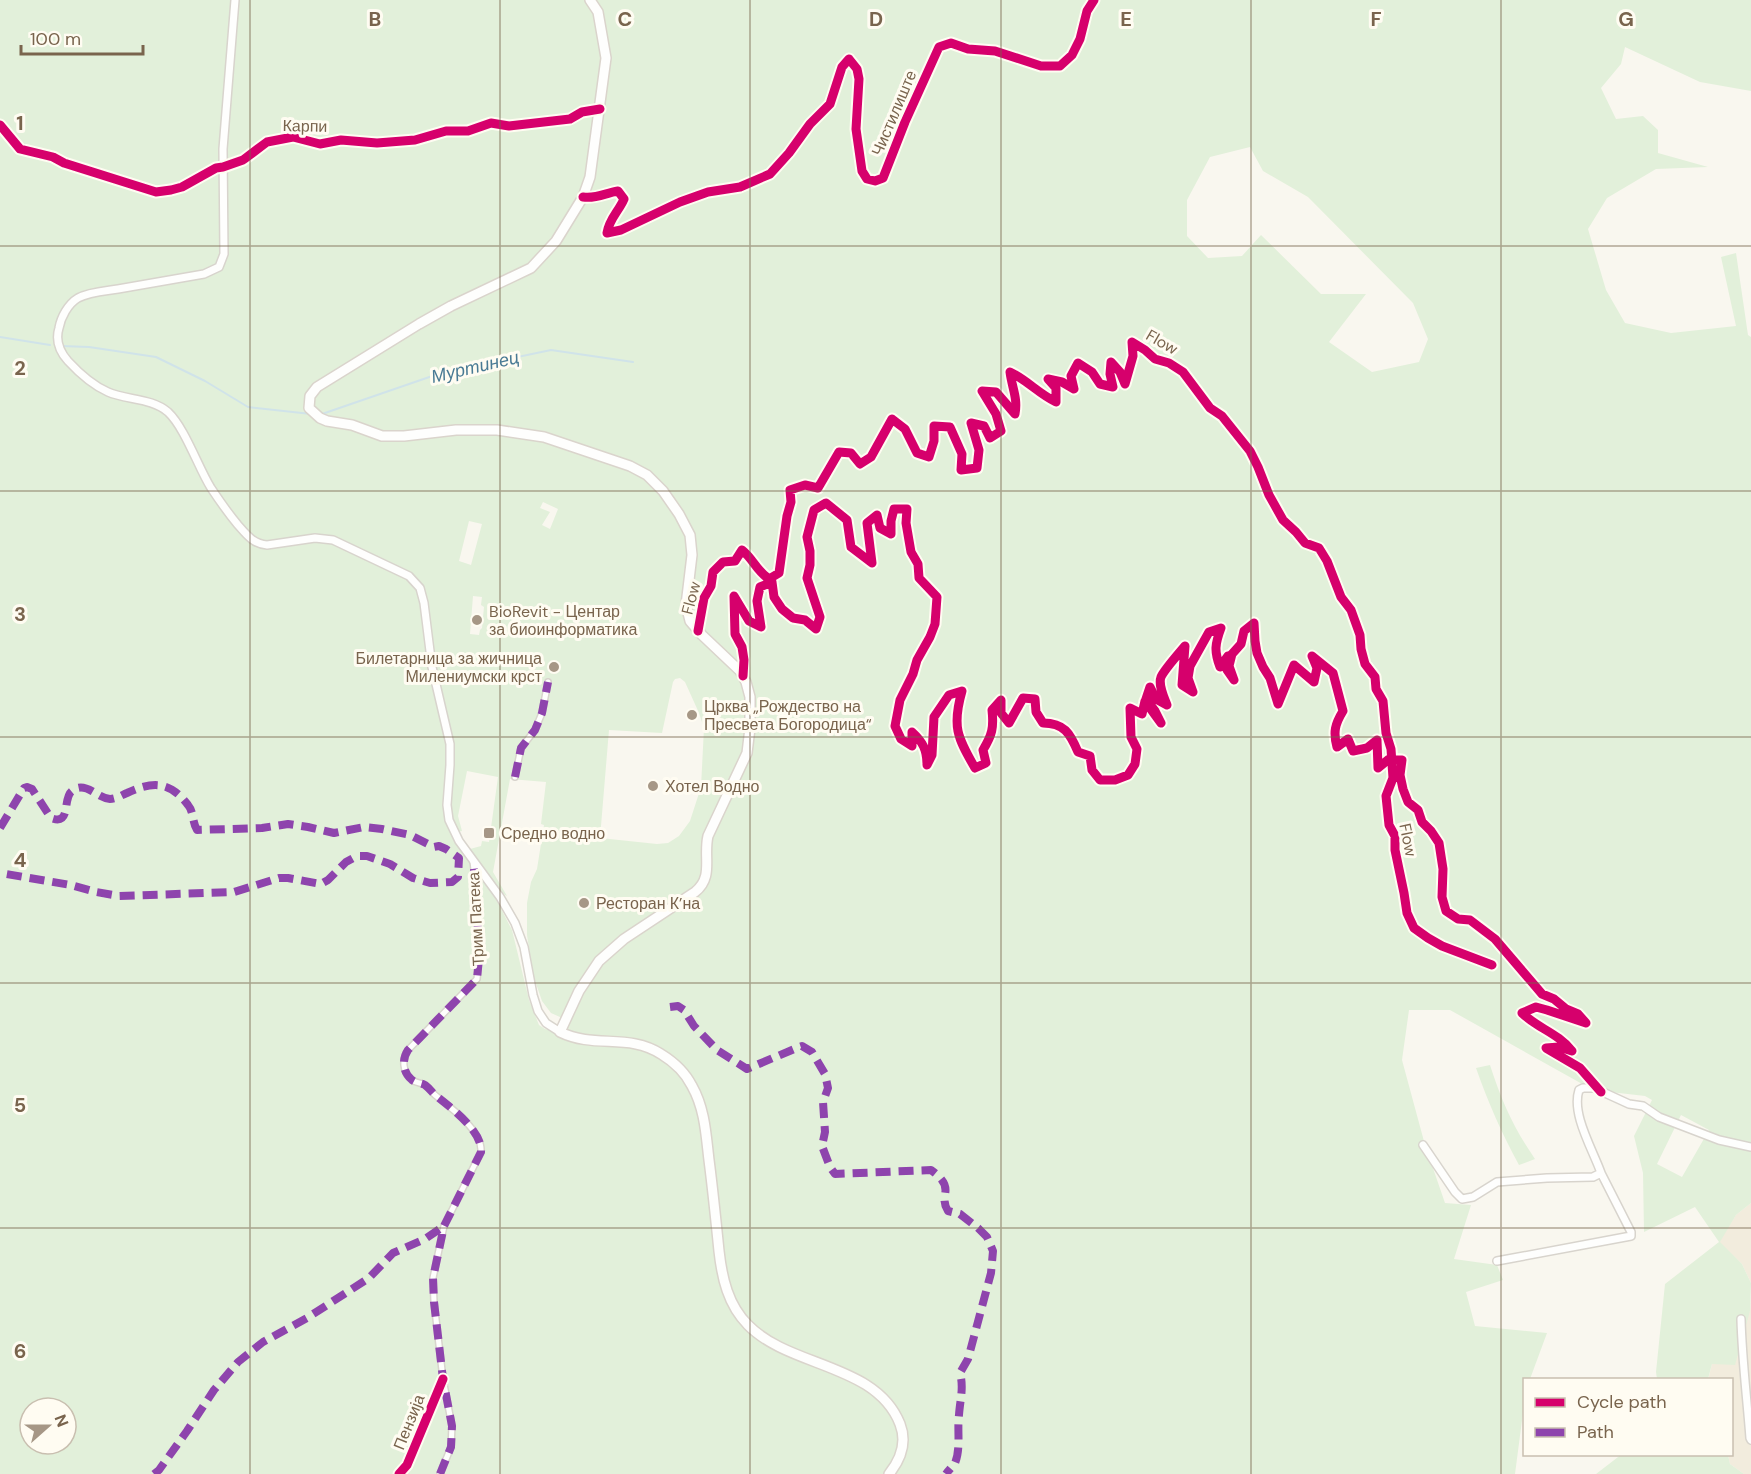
<svg xmlns="http://www.w3.org/2000/svg" width="1751" height="1474" viewBox="0 0 1751 1474" font-family="'DM Sans',sans-serif">
<rect width="100%" height="100%" fill="#f9f7ef"/>
<path fill="#f2ecdd" d="M 1751,1203 L 1751,1283 L 1742,1264 L 1719,1242 L 1736,1215 Z
M 1751,1294 L 1751,1474 L 1744,1474 L 1730,1464 L 1728,1455 L 1732,1454 L 1732,1380 L 1708,1380 L 1712,1364 L 1750,1311 Z"/>
<path fill="#e2f0da" fill-rule="evenodd" d="M 0,0 L 1751,0 L 1751,91 L 1700,82 L 1625,47 L 1621,64 L 1601,88 L 1616,119 L 1643,116 L 1658,130 L 1658,153 L 1708,167 L 1656,169 L 1607,198 L 1588,229 L 1606,290 L 1625,323 L 1671,333 L 1736,326 L 1721,257 L 1736,253 L 1748,335 L 1751,337 L 1751,1203 L 1736,1215 L 1720,1242 L 1742,1264 L 1751,1283 L 1750,1311 L 1735,1365 L 1712,1364 L 1708,1379 L 1657,1379 L 1656,1372 L 1665,1284 L 1719,1242 L 1695,1207 L 1644,1232 L 1643,1173 L 1634,1136 L 1652,1100 L 1645,1096 L 1593,1090 L 1450,1010 L 1409,1010 L 1402,1060 L 1425,1145 L 1445,1203 L 1471,1205 L 1454,1259 L 1497,1265 L 1503,1280 L 1466,1292 L 1475,1326 L 1547,1333 L 1530,1379 L 1524,1380 L 1524,1405 L 1515,1474 L 0,1474 ZM 1250,147 L 1263,171 L 1308,197 L 1413,303 L 1428,339 L 1419,362 L 1372,372 L 1329,342 L 1366,294 L 1321,294 L 1261,235 L 1242,256 L 1208,258 L 1187,236 L 1187,200 L 1210,157 ZM 543,502 L 558,509 L 550,529 L 542,525 L 550,512 L 540,508 ZM 469,521 L 482,524 L 471,565 L 459,561 ZM 473,596 L 482,597 L 481,605 L 484,607 L 482,628 L 480,630 L 479,635 L 470,634 ZM 680,678 L 685,682 L 699,713 L 704,728 L 701,787 L 690,821 L 679,836 L 668,843 L 657,844 L 600,838 L 609,730 L 662,733 L 673,682 L 675,679 ZM 467,771 L 498,777 L 489,842 L 482,841 L 481,846 L 470,849 L 475,859 L 505,895 L 507,896 L 493,872 L 510,779 L 546,782 L 541,824 L 544,825 L 537,869 L 531,882 L 527,903 L 527,935 L 533,975 L 542,1001 L 551,1013 L 569,1021 L 560,1032 L 545,1029 L 539,1025 L 529,1000 L 512,930 L 496,899 L 465,854 L 457,832 L 462,831 L 458,816 ZM 1681,1115 L 1709,1130 L 1682,1177 L 1657,1164 ZM 30,1408 L 66,1408 L 66,1444 L 30,1444 Z
M 1490,1065 C 1502,1102 1513,1127 1535,1159 L 1519,1165 C 1502,1134 1488,1102 1476,1068 Z
M 1622,1454 L 1728,1455 L 1730,1464 L 1744,1474 L 1596,1474 Z"/>
<g fill="none" stroke-linecap="round" stroke-linejoin="round">
<path stroke="#d0e3e9" stroke-width="2" d="M 0,337 L 50,345
M 61,346 L 89,347 L 156,357 L 205,381 L 248,407 L 311,414
M 322,414 L 441,373 L 551,350 L 633,362"/>
<g stroke="#d8d4cd" stroke-width="8">
<path id="pedestrian" d="M 515,777 L 521,748 L 535,730 L 542,713 L 548,682
M 440,1474 L 451,1447 L 452,1426 L 443,1379 L 434,1302 L 433,1278 L 444,1226 L 481,1152 C 483,1131 450,1107 435,1095 C 432,1092 429,1088 425,1085 C 421,1083 416,1083 412,1080 C 402,1072 402,1059 408,1050 L 477,979 L 479,958 L 476,884 L 473,862"/>
</g>
<g stroke="#d8d4cd" stroke-width="10">
<path id="minor" d="M 235,0 L 223,149 L 224,254 L 219,267 L 204,274 C 176,279 147,284 118,289 C 106,291 89,292 78,298 C 68,304 61,317 59,328 C 55,341 60,352 68,361 C 80,374 92,385 108,392 C 126,400 152,398 168,412 C 185,428 198,467 211,488 C 219,500 228,513 238,525 C 246,534 253,544 267,545 L 315,538 L 333,540 L 409,576 L 420,588 L 424,603 L 432,667 L 450,744 L 450,765 L 447,805 L 449,820 L 459,841 L 500,897 L 515,923 L 524,947 L 533,995 L 538,1011 L 546,1023 L 560,1032
M 1423,1145 L 1455,1192 L 1462,1199 L 1473,1197 L 1497,1182 L 1547,1178 L 1593,1177 L 1601,1173 C 1593,1150 1571,1114 1579,1090 L 1583,1088 L 1594,1088 L 1629,1104 L 1643,1106 L 1659,1117 L 1719,1140 L 1751,1147
M 1497,1261 L 1631,1236 L 1631,1232 L 1601,1173
M 1741,1319 C 1742,1359 1747,1398 1750,1438 L 1751,1440"/>
</g>
<g stroke="#dad4cc" stroke-width="12">
<path id="secondary" d="M 590,0 L 598,12 L 606,58 L 590,177 L 583,197 L 556,241 L 531,268 L 451,306 L 419,324 L 317,387 L 310,396 L 309,408 L 320,418 L 327,421 L 352,425 L 382,436 L 404,436 L 456,430 L 497,430 L 544,437 L 630,466 L 647,475 L 663,491 L 679,514 L 690,535 L 692,555 L 686,605 L 690,621 L 702,635 L 740,671 L 746,682 L 750,697 L 750,728 L 747,753 L 708,836 C 703,857 714,877 695,892 L 624,939 L 599,961 L 579,991 L 560,1032 C 595,1049 629,1033 661,1054 C 674,1062 685,1072 692,1086 C 705,1109 706,1135 709,1160 C 713,1191 716,1221 719,1251 C 722,1278 728,1305 748,1325 C 790,1368 876,1363 900,1424 C 907,1442 901,1459 889,1474"/>
</g>
<use href="#pedestrian" stroke="#fefefd" stroke-width="5"/>
<use href="#minor" stroke="#fefefd" stroke-width="7"/>
<use href="#secondary" stroke="#fefefd" stroke-width="9"/>
<path stroke="#8e44ad" stroke-width="8" stroke-dasharray="15 8" stroke-linecap="butt" d="M 515,777 L 521,748 L 535,730 L 542,713 L 548,682
M 0,828 L 24,788 L 27,787 L 32,789 L 51,818 C 72,826 62,798 72,791 C 86,780 96,798 110,799 C 116,799 122,795 127,793 C 153,781 170,781 188,805 C 194,812 192,822 197,830 L 262,828 L 288,824 L 308,827 L 334,833 L 364,827 L 382,829 L 410,835 L 434,847 L 439,846 L 446,849 L 459,858 L 458,877 L 452,882 L 430,883 L 413,878 L 390,864 L 367,856 L 360,856 L 355,857 L 346,862 L 328,880 L 321,884 L 288,878 L 279,878 L 234,892 L 119,896 L 96,892 L 71,885 L 0,873
M 670,1007 L 678,1006 L 684,1010 L 694,1026 L 717,1050 L 747,1069 L 799,1047 L 802,1046 L 812,1052 L 825,1074 L 828,1088 L 823,1102 L 825,1132 L 822,1146 L 830,1167 L 835,1174 L 931,1170 C 958,1190 937,1193 948,1211 L 960,1214 L 978,1228 L 987,1237 L 993,1251 L 991,1273 L 968,1359 L 960,1373 C 964,1388 960,1400 959,1415 C 957,1430 961,1449 955,1463 C 953,1466 948,1471 946,1474
M 154,1474 L 159,1470 L 187,1431 L 214,1390 L 238,1362 L 263,1342 L 307,1318 L 369,1278 L 393,1253 L 425,1239 L 444,1226
M 440,1474 L 451,1447 L 452,1426 L 443,1379 L 434,1302 L 433,1278 L 444,1226 L 481,1152 C 483,1131 450,1107 435,1095 C 432,1092 429,1088 425,1085 C 421,1083 416,1083 412,1080 C 402,1072 402,1059 408,1050 L 477,979 L 479,958 L 476,884 L 473,862"/>
<g stroke="#fffcf2" stroke-width="13">
<path id="cycleway" d="M 0,125 L 20,149 L 53,157 L 64,163 L 156,192 L 171,190 L 182,187 L 216,168 L 223,167 L 243,160 L 267,142 L 293,137 L 320,144 L 341,140 L 377,143 L 415,140 L 446,131 L 468,131 L 491,123 L 509,126 L 570,119 L 582,112 L 600,109
M 583,197 C 597,199 605,193 618,191 L 624,199 C 619,211 609,219 607,233 L 621,230 L 680,202 L 708,192 L 740,187 L 770,174 L 789,153 L 810,124 L 830,104 L 842,67 L 849,59 L 857,69 L 859,79 L 856,129 L 862,171 L 867,179 L 875,181 L 883,178 L 905,122 L 939,47 L 951,43 L 968,49 L 995,51 L 1041,66 L 1060,66 L 1072,55 L 1080,39 L 1087,11 L 1094,0
M 698,631 L 704,598 L 711,586 L 713,572 L 723,562 L 735,561 L 742,550 C 754,560 756,570 769,579 L 779,573 L 787,516 L 791,502 L 790,490 L 805,485 L 818,488 L 839,452 L 851,453 L 860,464 L 871,457 L 892,419 L 905,429 L 917,453 L 929,457 L 934,441 L 934,426 L 950,427 L 962,454 L 961,470 L 977,468 L 979,450 L 971,423 L 984,426 L 990,438 L 1001,431 L 996,414 L 982,391 L 996,392 L 1015,414 C 1018,398 1012,388 1010,372 C 1027,380 1039,394 1056,402 L 1056,388 L 1048,379 L 1062,382 L 1074,389 L 1071,376 L 1078,363 L 1092,372 L 1100,384 L 1113,387 L 1110,374 L 1111,362 L 1120,372 L 1125,384 L 1133,356 L 1132,342 L 1145,350 L 1155,359 L 1169,363 L 1183,372 L 1210,408 L 1222,416 L 1250,451 L 1258,467 L 1269,495 L 1283,520 L 1296,532 L 1305,543 L 1319,548 L 1327,561 L 1341,597 L 1351,610 L 1360,635 L 1361,649 L 1365,664 L 1375,677 L 1376,689 L 1383,701 L 1386,733 L 1391,749 L 1393,778 L 1386,796 L 1389,825 L 1395,836 L 1395,850 L 1404,893 L 1407,913 L 1414,928 L 1428,938 L 1442,946 L 1492,965
M 743,676 L 744,660 L 742,647 L 735,634 L 734,596 L 749,621 L 761,627 L 757,601 L 760,587 L 772,582 L 774,597 L 782,609 L 793,618 L 805,620 L 816,629 L 820,617 L 807,578 L 810,565 L 810,551 L 807,537 L 814,510 L 826,503 L 847,520 L 851,547 L 872,563 L 867,523 L 877,515 L 880,528 L 891,534 L 891,521 L 894,509 L 907,509 L 906,523 L 911,552 L 918,564 L 919,578 L 937,597 L 935,624 L 930,637 L 917,660 L 913,674 L 900,700 L 895,726 L 901,739 L 912,746 L 912,732 C 923,742 927,750 927,765 L 932,755 L 934,717 L 949,695 L 962,691 C 952,726 957,737 975,768 L 986,763 L 983,750 C 992,735 994,728 992,710 L 1001,700 L 1001,713 L 1009,723 L 1023,698 L 1035,699 L 1036,712 L 1043,723 C 1064,723 1070,733 1078,752 L 1090,756 L 1092,770 L 1100,780 L 1115,780 L 1128,775 L 1135,764 L 1137,749 L 1131,737 L 1130,708 L 1142,714 L 1145,701 L 1161,723 L 1155,711 L 1146,699 L 1150,687 L 1156,699 L 1167,705 C 1164,697 1158,685 1161,677 C 1164,670 1180,652 1185,646 L 1182,685 L 1193,692 L 1188,678 L 1190,666 L 1209,632 L 1221,628 C 1215,644 1214,651 1220,667 L 1228,656 L 1227,670 L 1234,680 L 1229,666 L 1232,654 L 1241,644 L 1244,631 L 1254,623 L 1255,641 L 1257,653 L 1263,667 L 1270,678 L 1278,704 L 1294,665 L 1314,682 L 1317,668 L 1312,656 L 1333,673 L 1343,711 C 1335,724 1333,732 1337,747 L 1348,739 L 1353,751 L 1367,748 L 1377,740 L 1378,768 L 1389,759 L 1402,760 L 1400,775 L 1403,789 L 1408,802 L 1418,810 L 1422,822 L 1431,831 L 1439,843 L 1443,869 L 1442,897 L 1446,911 L 1458,919 L 1470,920 L 1495,939 L 1542,994 L 1554,999 L 1566,1009 L 1578,1014 L 1586,1023 L 1547,1010 L 1536,1007 L 1522,1013 C 1537,1028 1558,1033 1572,1051 L 1559,1047 L 1546,1048 L 1580,1068 L 1601,1092
M 399,1474 L 407,1465 L 443,1379"/>
</g>
<use href="#cycleway" stroke="#d6006c" stroke-width="9"/>
</g>
<path fill="none" stroke="#79644d" stroke-width="1.5" stroke-opacity="0.55" d="M 250,0 L 250,1474M 500,0 L 500,1474M 750,0 L 750,1474M 1001,0 L 1001,1474M 1251,0 L 1251,1474M 1501,0 L 1501,1474M 0,246 L 1751,246M 0,491 L 1751,491M 0,737 L 1751,737M 0,983 L 1751,983M 0,1228 L 1751,1228"/>
<g fill="#a69786" stroke="#fffcf2" stroke-width="2">
<circle cx="477" cy="620" r="6"/>
<circle cx="554" cy="667" r="6"/>
<circle cx="692" cy="715" r="6"/>
<circle cx="653" cy="786" r="6"/>
<rect x="483" y="827" width="12" height="12" rx="3"/>
<circle cx="584" cy="903" r="6"/>
</g>
<g text-anchor="middle" dominant-baseline="central" stroke-width="6" stroke-linejoin="round" paint-order="stroke">
<g font-size="16" fill="#79644d" stroke="#fffcf2">
<text transform="translate(894 113) rotate(-67)">Чистилиште</text>
<text transform="translate(305 126) rotate(1)">Карпи</text>
<text transform="translate(1162 342) rotate(30)">Flow</text>
<text transform="translate(691 598) rotate(-75)">Flow</text>
<text transform="translate(1408 840) rotate(78)">Flow</text>
<text transform="translate(476 919) rotate(-93)">Трим Патека</text>
<text transform="translate(409 1422) rotate(-68)">Пензија</text>
</g>
<g font-size="16" fill="#79644d" stroke="#fffcf2" text-anchor="start">
<text x="489" y="611">BioRevit - Центар<tspan x="489" dy="18">за биоинформатика</tspan></text>
<text x="542" y="658" text-anchor="end">Билетарница за жичница<tspan x="542" dy="18">Милениумски крст</tspan></text>
<text x="704" y="706">Црква „Рождество на<tspan x="704" dy="18">Пресвета Богородица“</tspan></text>
<text x="665" y="786">Хотел Водно</text>
<text x="501" y="833">Средно водно</text>
<text x="596" y="903">Ресторан К’на</text>
</g>
<g font-size="18" font-style="italic" fill="#497a94" stroke="#fffcf2">
<text transform="translate(475 367) rotate(-13)">Муртинец</text>
</g>
</g>
<g font-size="20" text-anchor="middle" font-weight="bold" fill="#79644d" stroke="#fffcf2" stroke-width="6" stroke-linejoin="round" paint-order="stroke">
<text x="375" y="26">B</text>
<text x="625" y="26">C</text>
<text x="876" y="26">D</text>
<text x="1126" y="26">E</text>
<text x="1376" y="26">F</text>
<text x="1626" y="26">G</text>
<text x="20" y="130">1</text>
<text x="20" y="375">2</text>
<text x="20" y="621">3</text>
<text x="20" y="867">4</text>
<text x="20" y="1112">5</text>
<text x="20" y="1358">6</text>
</g>
<rect x="1523" y="1378" width="210" height="78" fill="#fffcf2" stroke="#c9bfb0" stroke-width="1.5"/>
<rect x="1535" y="1398" width="30" height="9" fill="#d6006c" stroke="#c9bfb0" stroke-width="1.5"/>
<text x="1577" y="1408" font-size="18" fill="#79644d">Cycle path</text>
<rect x="1535" y="1428" width="30" height="9" fill="#8e44ad" stroke="#c9bfb0" stroke-width="1.5"/>
<text x="1577" y="1438" font-size="18" fill="#79644d">Path</text>
<g transform="translate(48 1426) rotate(69)"><circle r="28" fill="#fffcf2" stroke="#c9bfb0" stroke-width="1.5"/>
<path d="M0-4.5L10 22L0 15L-10 22Z" fill="#a69786"/>
<text y="-9" font-size="16" font-weight="bold" text-anchor="middle" fill="#79644d">N</text>
</g>
<path d="M21 45v9h122v-9" fill="none" stroke="#79644d" stroke-width="3"/>
<text x="30" y="45" font-size="18" fill="#79644d" stroke="#fffcf2" stroke-width="4.5" paint-order="stroke">100 m</text>
</svg>
